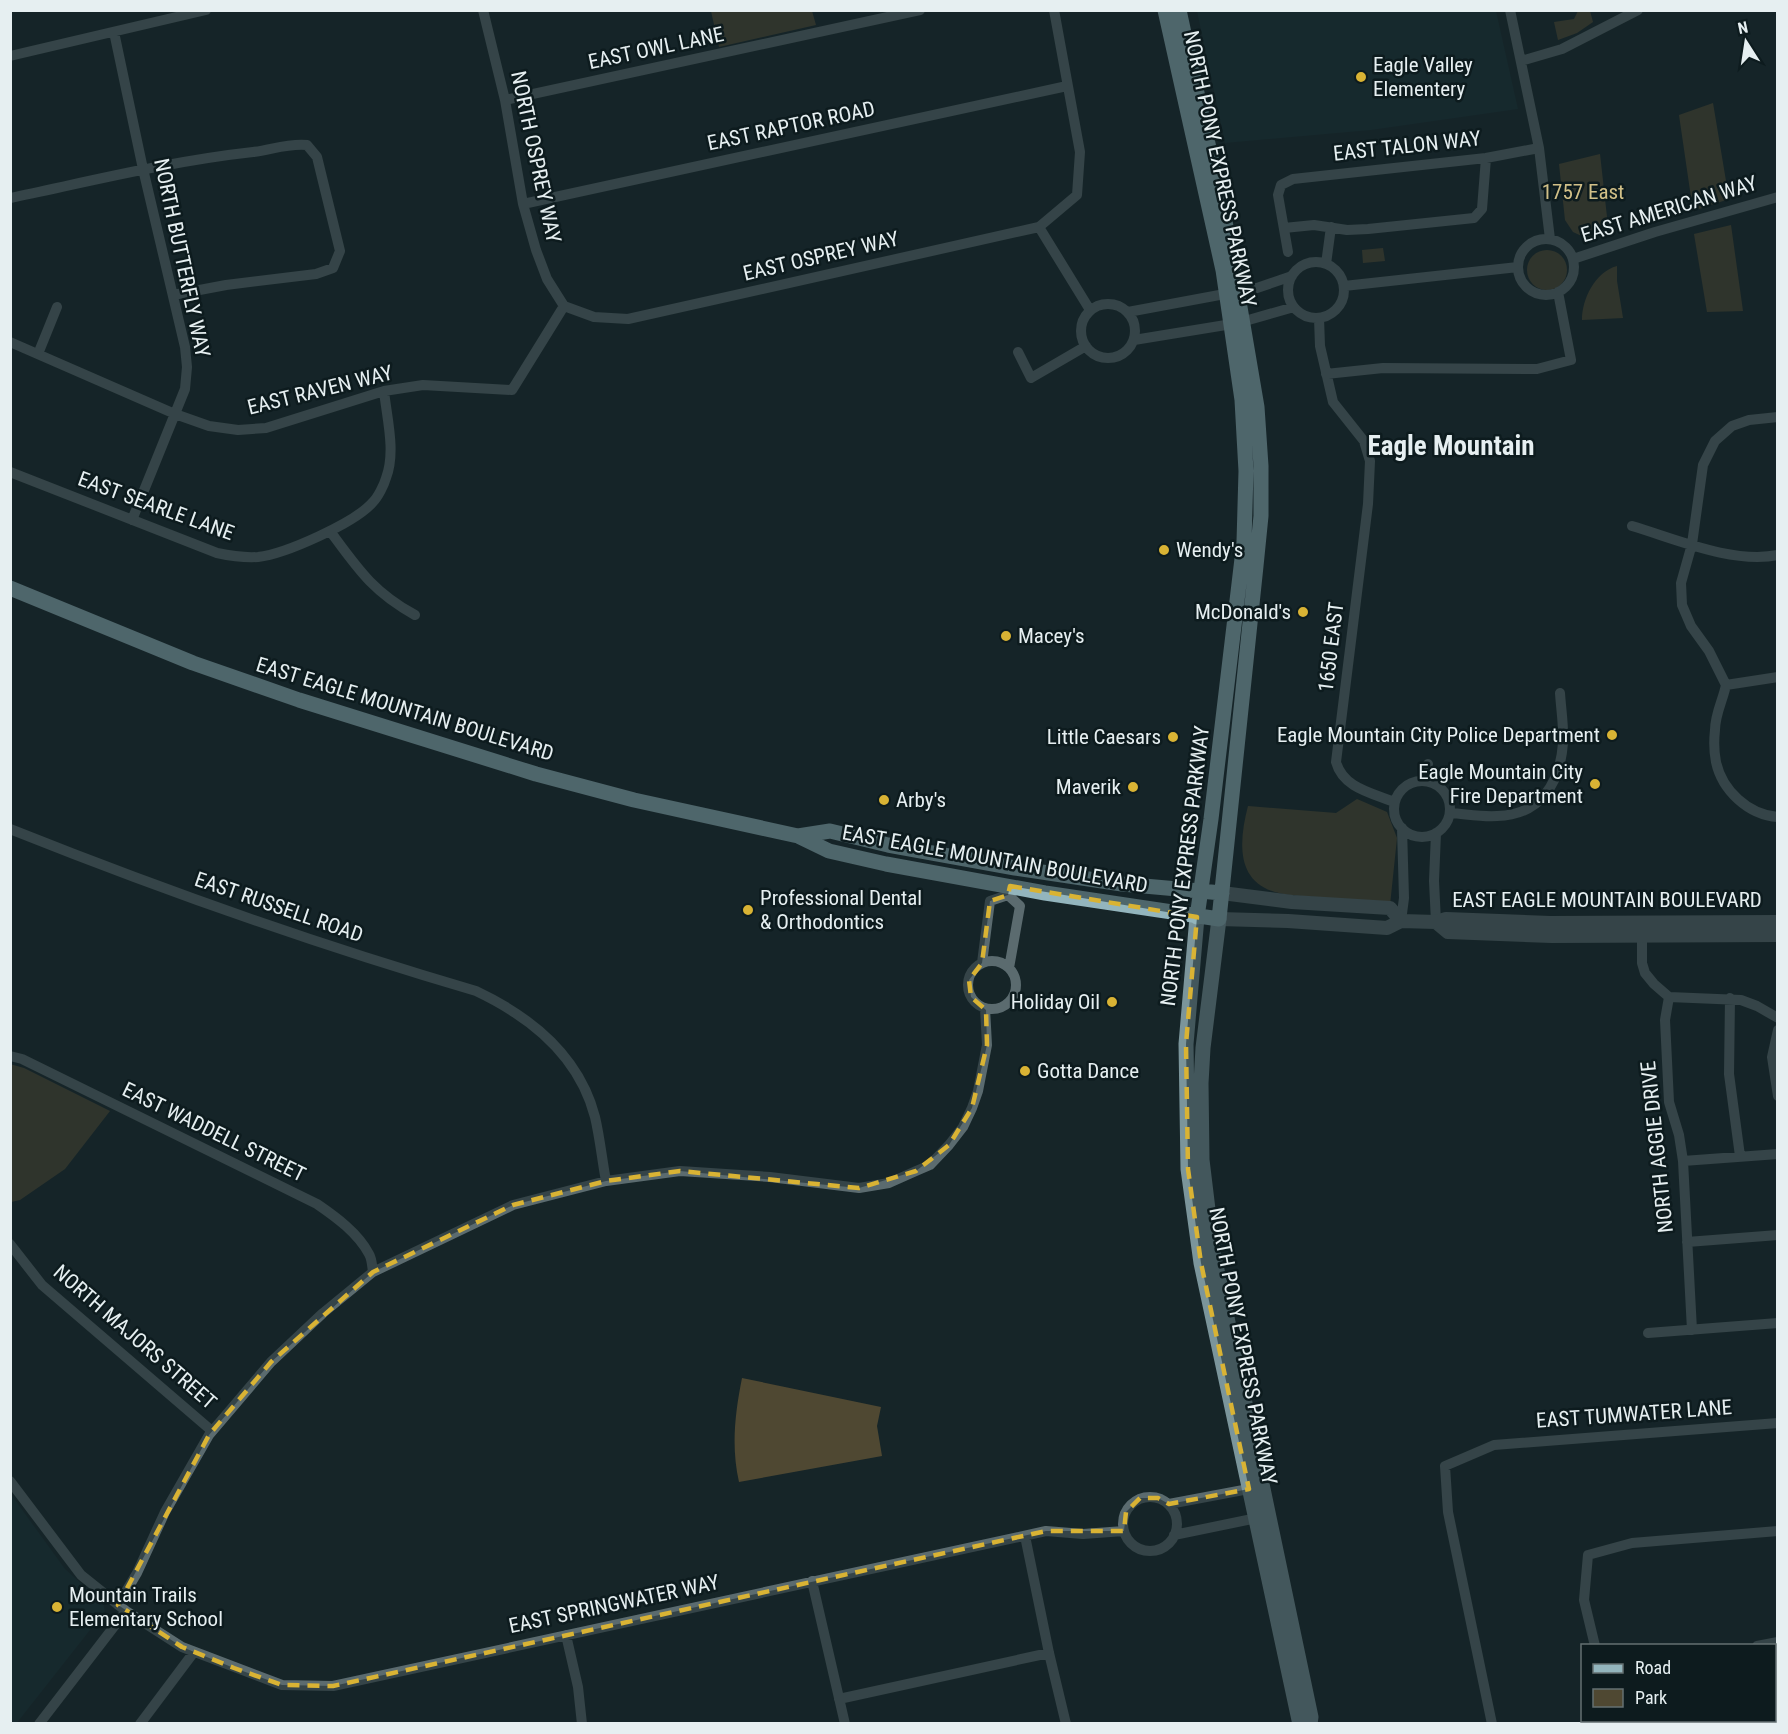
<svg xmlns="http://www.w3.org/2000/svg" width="1788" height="1734" viewBox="0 0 1788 1734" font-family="'Roboto Condensed',sans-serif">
<rect width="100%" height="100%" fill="#162528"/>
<path fill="#182f34" d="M 1197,11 L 1496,11 L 1518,109 L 1371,130 L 1225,143 Z
M 10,1493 L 65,1569 L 103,1603 L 105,1611 L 16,1724 L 10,1723 Z"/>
<path fill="#4f4832" d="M 711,11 L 812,11 L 816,25 L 719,47 Z
M 1578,11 L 1590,11 L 1593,22 L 1577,33 L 1558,40 L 1554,22 L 1574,19 Z
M 1713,103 L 1729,199 L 1693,211 L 1679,115 Z
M 1600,154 L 1609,235 L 1586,238 L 1573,232 L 1565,220 L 1559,164 Z
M 1731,225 L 1743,311 L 1707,312 L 1694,234 Z
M 1383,248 L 1385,261 L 1363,263 L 1362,250 Z
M1527 270a20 20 0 1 1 40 0a20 20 0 1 1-40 0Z
M 1617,266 L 1617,281 L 1623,318 L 1582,320 C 1582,299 1595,272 1617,266 Z
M 1357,799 L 1387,812 L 1397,838 L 1390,905 C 1365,902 1341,900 1316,897 C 1304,896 1291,896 1279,893 C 1235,883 1239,841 1248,806 L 1336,813 Z
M 10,1064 L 24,1068 L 110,1111 L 65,1169 L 20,1200 L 11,1202 Z
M 742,1378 L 881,1407 L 877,1426 L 882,1456 L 739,1482 C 731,1447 735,1413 742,1378 Z"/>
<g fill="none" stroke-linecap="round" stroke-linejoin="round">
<path stroke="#5b6b6f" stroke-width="10" d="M 483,10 L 505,100 L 523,204 L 536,250 L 547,279 L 564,306
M 1510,10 L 1539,148 L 1550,239
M 114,32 L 143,169 L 185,347 L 187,367 L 185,389 L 132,520
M 10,56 L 206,10
M 1521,61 L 1562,49 L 1638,10
M 505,100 L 920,10
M 10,198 C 91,181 171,161 253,152 C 271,150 288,143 307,145 L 317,157 L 340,251 L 333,268 L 316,274 L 226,285 L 173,295
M 523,204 L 1067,86
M 1039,227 L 1090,310
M 1284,228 L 1314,225 L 1347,230 L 1368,229 L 1474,218 L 1482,209 L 1486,158
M1518 267a28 28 0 1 1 56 0a28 28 0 1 1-56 0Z
M 1288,252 L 1278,195 L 1281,185 L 1293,179 L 1486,158 L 1539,148
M 1573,259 L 1655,232 L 1778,197
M1288 290a28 28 0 1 1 56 0a28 28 0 1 1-56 0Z
M 1326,264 L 1331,227
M 1344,286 L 1518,267
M1081 331a27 27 0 1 1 54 0a27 27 0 1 1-54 0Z
M 564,306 L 594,317 L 628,319 L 1039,227 L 1077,195 L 1080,152 L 1054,10
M 1128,312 L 1257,288 L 1292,276
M 1319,318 L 1320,346 L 1333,402 L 1364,441 L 1370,461 L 1368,504 L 1336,762 C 1343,788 1372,793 1394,802
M 1134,340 L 1238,323 L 1294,307
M 10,342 L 175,414 L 209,426 L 238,430 L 266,428 L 384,391 L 423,385 L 512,390 L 564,306
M 1018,352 L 1031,378 L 1086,346
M 38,354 L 57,307
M 1326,374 L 1383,368 L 1537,369 L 1571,360 L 1558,292
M 1778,417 L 1749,420 L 1732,426 L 1715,441 L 1703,465 L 1692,544 L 1681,583 L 1682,605 L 1691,626 L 1709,651 L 1726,685 C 1723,700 1715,714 1715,730 C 1714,739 1714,752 1716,762 C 1722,790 1748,815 1778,817
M 10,472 L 217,553 C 231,556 243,558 258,557 C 285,554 355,523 373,502 C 378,497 384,485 386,478 C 396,452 387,419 384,391
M 1632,526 C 1676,539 1732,564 1778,555
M 330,531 C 358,569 373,592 415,615
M 1726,685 L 1778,677
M 1424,780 L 1428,764
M1394 809a28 28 0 1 1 56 0a28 28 0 1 1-56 0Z
M 1451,813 C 1466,814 1481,817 1497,816 C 1540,815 1560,784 1563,743 C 1564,727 1561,709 1560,693
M 10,829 C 163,890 318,945 476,991 C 531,1017 579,1055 595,1117 C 600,1138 602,1160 606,1181
M 1008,895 L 1020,906 L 1009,968
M 1401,921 L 1404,898 L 1402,828
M 1436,922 L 1434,881 L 1436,833
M 1642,937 L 1642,963 L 1645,973 L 1654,984 L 1669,997 L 1741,1000 L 1757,1006 L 1778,1018
M968 985a24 24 0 1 1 48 0a24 24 0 1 1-48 0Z
M 982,963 L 990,901 L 1008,895
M 1669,997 L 1665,1020 L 1669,1102 L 1679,1135 L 1683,1161 L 1692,1330
M 1730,998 L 1729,1074 L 1740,1156
M 1778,1030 L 1772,1057 L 1778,1096
M 10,1056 L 22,1059 L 317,1204 C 336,1217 358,1233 369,1254 C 372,1259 372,1266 373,1272
M 1683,1161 L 1778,1154
M 1687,1242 L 1778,1235
M 10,1244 L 42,1285 L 212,1431
M 1648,1333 L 1778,1323
M 10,1481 L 81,1575 L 126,1611 L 182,1647 L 282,1685 L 333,1686 L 1046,1531 L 1083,1534 L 1124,1531
M1123 1524a27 27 0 1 1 54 0a27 27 0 1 1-54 0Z
M 1169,1504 L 1254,1488
M 1174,1535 L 1262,1517
M 1025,1536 L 1049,1653 L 1066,1724
M 812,1581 L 845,1724
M 118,1605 L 137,1573 L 165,1512 L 209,1435 L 271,1362 L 323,1313 L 373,1272 L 513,1205 L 606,1181 L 680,1171 L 770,1177 L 859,1188 L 889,1183 L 916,1171 L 930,1165 L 949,1145 L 963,1127 L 972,1108 L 978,1091 L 987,1045 L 985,1008
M 566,1635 L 578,1687 L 582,1724
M 1595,1646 L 1584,1600 L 1588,1555 L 1632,1543 L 1778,1531
M 1757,1646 L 1778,1642
M 839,1699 L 1049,1653
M 1611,1720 L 1611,1724
M 39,1724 L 126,1611
M 140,1724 L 194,1652
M 1492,1724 L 1448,1512 L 1445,1466 L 1494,1445 L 1778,1423"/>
<path stroke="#5b6b6f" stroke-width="14" d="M 1222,893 L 1292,902 L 1390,908 L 1401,921
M 1219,919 L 1288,921 L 1387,928 L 1401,921 L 1436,922 L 1446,919 L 1550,923 L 1778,922
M 1436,922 L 1448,932 L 1552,936 L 1778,935"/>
<path stroke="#7b959b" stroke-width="15" d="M 1197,917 L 1186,1044 L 1188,1169 L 1201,1263 L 1299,1720 L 1301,1724
M 1219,919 L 1203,1048 L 1201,1083 L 1202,1160 L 1213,1251 L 1311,1717 L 1310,1724"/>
<path stroke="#93b5bd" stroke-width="15" d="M 1165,10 L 1223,270 L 1242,400 L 1246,471 L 1244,542 L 1211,819 L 1197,917
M 10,588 L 193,663 L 299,700 L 536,774 L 634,800 L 798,836 L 829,851 L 886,864 L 1045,893 L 1219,919 L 1256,566 L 1261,516 L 1261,466 L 1257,407 L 1227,231 L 1179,10
M 798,836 L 830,831 L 888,845 L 1015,868 L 1122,884 L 1222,893"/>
</g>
<path d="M0 0H1788V1734H0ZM 1010,886 L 1197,917 L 1186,1044 L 1188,1169 L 1201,1263 L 1249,1489 L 1169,1504 L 1158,1498 L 1140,1498 L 1126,1512 L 1124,1531 L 1046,1531 L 333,1686 L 282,1685 L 234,1668 L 182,1647 L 118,1605 L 209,1435 L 271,1362 L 373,1272 L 513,1205 L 606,1181 L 680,1171 L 859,1188 L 916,1171 L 949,1145 L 972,1108 L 987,1045 L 986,1010 L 971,997 L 969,980 L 982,963 L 990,901 L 1008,895 Z" fill="#162528" fill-opacity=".55" fill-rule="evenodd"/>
<path fill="none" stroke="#d9b334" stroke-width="4.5" stroke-dasharray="12 8" stroke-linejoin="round" d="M 1010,886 L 1197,917 L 1186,1044 L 1188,1169 L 1201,1263 L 1249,1489 L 1169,1504 L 1158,1498 L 1140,1498 L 1126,1512 L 1124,1531 L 1046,1531 L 333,1686 L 282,1685 L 234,1668 L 182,1647 L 118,1605 L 209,1435 L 271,1362 L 373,1272 L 513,1205 L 606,1181 L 680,1171 L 859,1188 L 916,1171 L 949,1145 L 972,1108 L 987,1045 L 986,1010 L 971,997 L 969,980 L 982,963 L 990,901 L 1008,895 Z"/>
<g fill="#d9b334" stroke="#0d1b1e" stroke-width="2">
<circle cx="1361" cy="77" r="6"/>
<circle cx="1164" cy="550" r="6"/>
<circle cx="1303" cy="612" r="6"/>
<circle cx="1006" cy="636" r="6"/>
<circle cx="1612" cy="735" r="6"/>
<circle cx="1173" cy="737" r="6"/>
<circle cx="1595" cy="784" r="6"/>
<circle cx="1133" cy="787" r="6"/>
<circle cx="884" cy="800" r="6"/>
<circle cx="748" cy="910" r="6"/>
<circle cx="1112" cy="1002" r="6"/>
<circle cx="1025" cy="1071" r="6"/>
<circle cx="57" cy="1607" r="6"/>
</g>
<g text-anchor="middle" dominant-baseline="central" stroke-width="5" stroke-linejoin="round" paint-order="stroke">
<g font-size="21" fill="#e6eff1" stroke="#0d1b1e">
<text transform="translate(656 48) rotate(-12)">EAST OWL LANE</text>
<text transform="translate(791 126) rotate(-12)">EAST RAPTOR ROAD</text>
<text transform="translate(1407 146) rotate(-6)">EAST TALON WAY</text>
<text transform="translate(536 157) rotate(78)">NORTH OSPREY WAY</text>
<text transform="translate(1220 169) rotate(78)">NORTH PONY EXPRESS PARKWAY</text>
<text transform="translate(1669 209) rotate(-17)">EAST AMERICAN WAY</text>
<text transform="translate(821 256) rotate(-13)">EAST OSPREY WAY</text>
<text transform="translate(182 258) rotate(78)">NORTH BUTTERFLY WAY</text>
<text transform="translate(320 390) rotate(-14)">EAST RAVEN WAY</text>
<text transform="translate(156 506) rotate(20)">EAST SEARLE LANE</text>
<text transform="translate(1331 647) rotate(-83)">1650 EAST</text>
<text transform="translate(405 709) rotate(17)">EAST EAGLE MOUNTAIN BOULEVARD</text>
<text transform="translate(995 859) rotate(10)">EAST EAGLE MOUNTAIN BOULEVARD</text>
<text transform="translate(1185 866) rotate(-83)">NORTH PONY EXPRESS PARKWAY</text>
<text x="1607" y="900">EAST EAGLE MOUNTAIN BOULEVARD</text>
<text transform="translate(279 907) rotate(19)">EAST RUSSELL ROAD</text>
<text transform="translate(214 1132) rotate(26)">EAST WADDELL STREET</text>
<text transform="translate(1657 1147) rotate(-96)">NORTH AGGIE DRIVE</text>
<text transform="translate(135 1337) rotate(41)">NORTH MAJORS STREET</text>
<text transform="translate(1243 1346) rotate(79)">NORTH PONY EXPRESS PARKWAY</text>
<text transform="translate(1634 1414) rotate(-4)">EAST TUMWATER LANE</text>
<text transform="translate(614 1604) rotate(-12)">EAST SPRINGWATER WAY</text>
</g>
<g font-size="21" fill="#e6eff1" stroke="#0d1b1e" text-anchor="start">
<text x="1373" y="65">Eagle Valley<tspan x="1373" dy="24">Elementery</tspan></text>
<text x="1176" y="550">Wendy's</text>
<text x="1291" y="612" text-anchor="end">McDonald's</text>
<text x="1018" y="636">Macey's</text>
<text x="1600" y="735" text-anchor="end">Eagle Mountain City Police Department</text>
<text x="1161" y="737" text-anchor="end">Little Caesars</text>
<text x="1583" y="772" text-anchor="end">Eagle Mountain City<tspan x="1583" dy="24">Fire Department</tspan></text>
<text x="1121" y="787" text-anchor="end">Maverik</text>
<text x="896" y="800">Arby's</text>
<text x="760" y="898">Professional Dental<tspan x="760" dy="24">&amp; Orthodontics</tspan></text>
<text x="1100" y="1002" text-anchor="end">Holiday Oil</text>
<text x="1037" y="1071">Gotta Dance</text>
<text x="69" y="1595">Mountain Trails<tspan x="69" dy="24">Elementary School</tspan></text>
</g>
<g font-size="21" fill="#d2c088" stroke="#0d1b1e">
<text x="1583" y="192">1757 East</text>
</g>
<g font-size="27" font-weight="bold" fill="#e6eff1" stroke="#0d1b1e">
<text x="1451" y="446">Eagle Mountain</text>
</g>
</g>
<rect width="1788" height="1734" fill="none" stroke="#e6eff1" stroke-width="24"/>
<rect x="1581" y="1644" width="195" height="78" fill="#0d1b1e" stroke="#647072" stroke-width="1.5"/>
<rect x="1593" y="1664" width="30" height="9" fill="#93b5bd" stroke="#647072" stroke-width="1.5"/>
<text x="1635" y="1674" font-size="18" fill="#e6eff1">Road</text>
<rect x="1593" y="1689" width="30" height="18" fill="#4f4832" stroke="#647072" stroke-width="1.5"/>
<text x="1635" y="1704" font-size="18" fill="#e6eff1">Park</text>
<g transform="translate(1746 42) rotate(348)" stroke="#0d1b1e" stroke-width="4.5" paint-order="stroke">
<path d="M0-4.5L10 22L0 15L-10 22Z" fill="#e6eff1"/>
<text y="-9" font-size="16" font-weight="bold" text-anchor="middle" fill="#e6eff1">N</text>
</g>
</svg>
